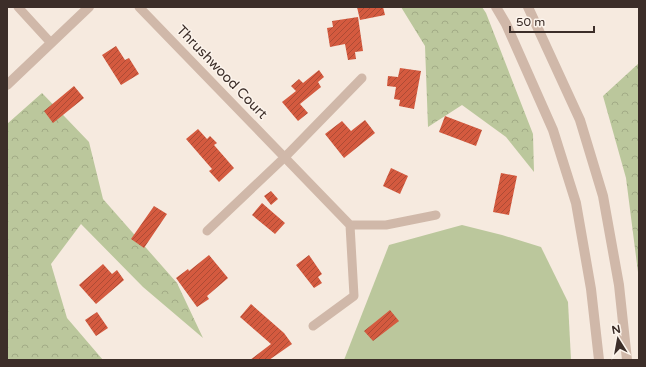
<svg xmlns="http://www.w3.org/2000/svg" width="646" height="367" viewBox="0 0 646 367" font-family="'Varela Round',sans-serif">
<defs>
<pattern id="forest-crowns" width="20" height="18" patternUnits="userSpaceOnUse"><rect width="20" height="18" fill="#bbc79c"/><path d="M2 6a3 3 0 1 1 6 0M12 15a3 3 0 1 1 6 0" fill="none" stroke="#a2ab86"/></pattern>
<pattern id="building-hatch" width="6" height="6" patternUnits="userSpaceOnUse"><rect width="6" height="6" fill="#d45a3f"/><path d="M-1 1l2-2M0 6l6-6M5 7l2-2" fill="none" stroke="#ad4b35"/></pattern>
</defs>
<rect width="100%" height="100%" fill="#f6eadf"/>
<path fill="#bbc79c" d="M 462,225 L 502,235 L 541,247 L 568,302 L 571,360 L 344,360 L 389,245 Z"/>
<path fill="url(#forest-crowns)" d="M 401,7 L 482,7 L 486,13 L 533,134 L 534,172 L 506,137 L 462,105 L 428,127 L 425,46 Z
M 639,63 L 639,280 L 626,178 L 603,96 Z
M 42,93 L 89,142 L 103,199 L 177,283 L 203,338 L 143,287 L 81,224 L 51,264 L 67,318 L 103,360 L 7,360 L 7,124 Z"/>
<path fill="url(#building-hatch)" d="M 357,7 L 383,7 L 385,15 L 360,20 Z
M 358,17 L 363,51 L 355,52 L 356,59 L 348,60 L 345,44 L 330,47 L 327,28 L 333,27 L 332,21 Z
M 116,46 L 125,60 L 129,58 L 139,74 L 121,85 L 102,55 Z
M 400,68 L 421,71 L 414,109 L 399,106 L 400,100 L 394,99 L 396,87 L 387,86 L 388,76 L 398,77 Z
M 319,70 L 324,77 L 318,82 L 321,87 L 300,104 L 308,113 L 298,121 L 282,102 L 296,91 L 291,86 L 299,79 L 303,83 Z
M 74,86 L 84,98 L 53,123 L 44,111 Z
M 445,116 L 482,130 L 476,146 L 439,132 Z
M 365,120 L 375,133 L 344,158 L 325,134 L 342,121 L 351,131 Z
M 198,129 L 207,139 L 210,136 L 217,143 L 214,145 L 234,168 L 219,182 L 209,171 L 212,169 L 186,139 Z
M 391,168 L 408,176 L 400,194 L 383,186 Z
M 501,173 L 517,176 L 509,215 L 493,212 Z
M 271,191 L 278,199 L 271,205 L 264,196 Z
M 262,203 L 285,223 L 275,234 L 252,215 Z
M 154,206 L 167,214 L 144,248 L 131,239 Z
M 209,255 L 228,278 L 207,296 L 209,299 L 197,307 L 176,278 L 188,269 L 189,271 Z
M 309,255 L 322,274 L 318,277 L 322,283 L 314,288 L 296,265 Z
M 103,264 L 112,274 L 117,270 L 124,280 L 96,304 L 79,285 Z
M 251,304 L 284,333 L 292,344 L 269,360 L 250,360 L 271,344 L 240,317 Z
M 390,310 L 399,321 L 373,341 L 364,331 Z
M 97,312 L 108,328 L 96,336 L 85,320 Z"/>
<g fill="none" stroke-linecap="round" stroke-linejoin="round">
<path stroke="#d0b8a9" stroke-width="9" d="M 18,7 L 51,43
M 139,7 L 350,225 L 354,296 L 313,326
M 350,225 L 386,225 L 436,215
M 207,231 L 285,157 L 362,78"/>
<path stroke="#d0b8a9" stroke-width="10" d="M 496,7 L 506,24 L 553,130 L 576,203 L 591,289 L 599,360
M 528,7 L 580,120 L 603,196 L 619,285 L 627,360
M 7,85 L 89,7"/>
</g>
<g text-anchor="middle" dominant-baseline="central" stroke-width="3" stroke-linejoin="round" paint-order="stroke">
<g font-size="14" fill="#3c2e29" stroke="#fcf4ec">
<text transform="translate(222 72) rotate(46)">Thrushwood Court</text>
</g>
</g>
<rect width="646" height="367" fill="none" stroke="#3c2e29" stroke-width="16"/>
<g transform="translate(618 339) rotate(349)" stroke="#fcf4ec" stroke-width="3" paint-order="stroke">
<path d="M0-3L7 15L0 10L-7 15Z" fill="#3c2e29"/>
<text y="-6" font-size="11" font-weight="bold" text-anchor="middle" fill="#3c2e29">N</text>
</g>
<path d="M510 26v6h84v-6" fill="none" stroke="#3c2e29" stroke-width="2"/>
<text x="516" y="26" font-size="12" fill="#3c2e29" stroke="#fcf4ec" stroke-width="3" paint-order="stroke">50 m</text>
</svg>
